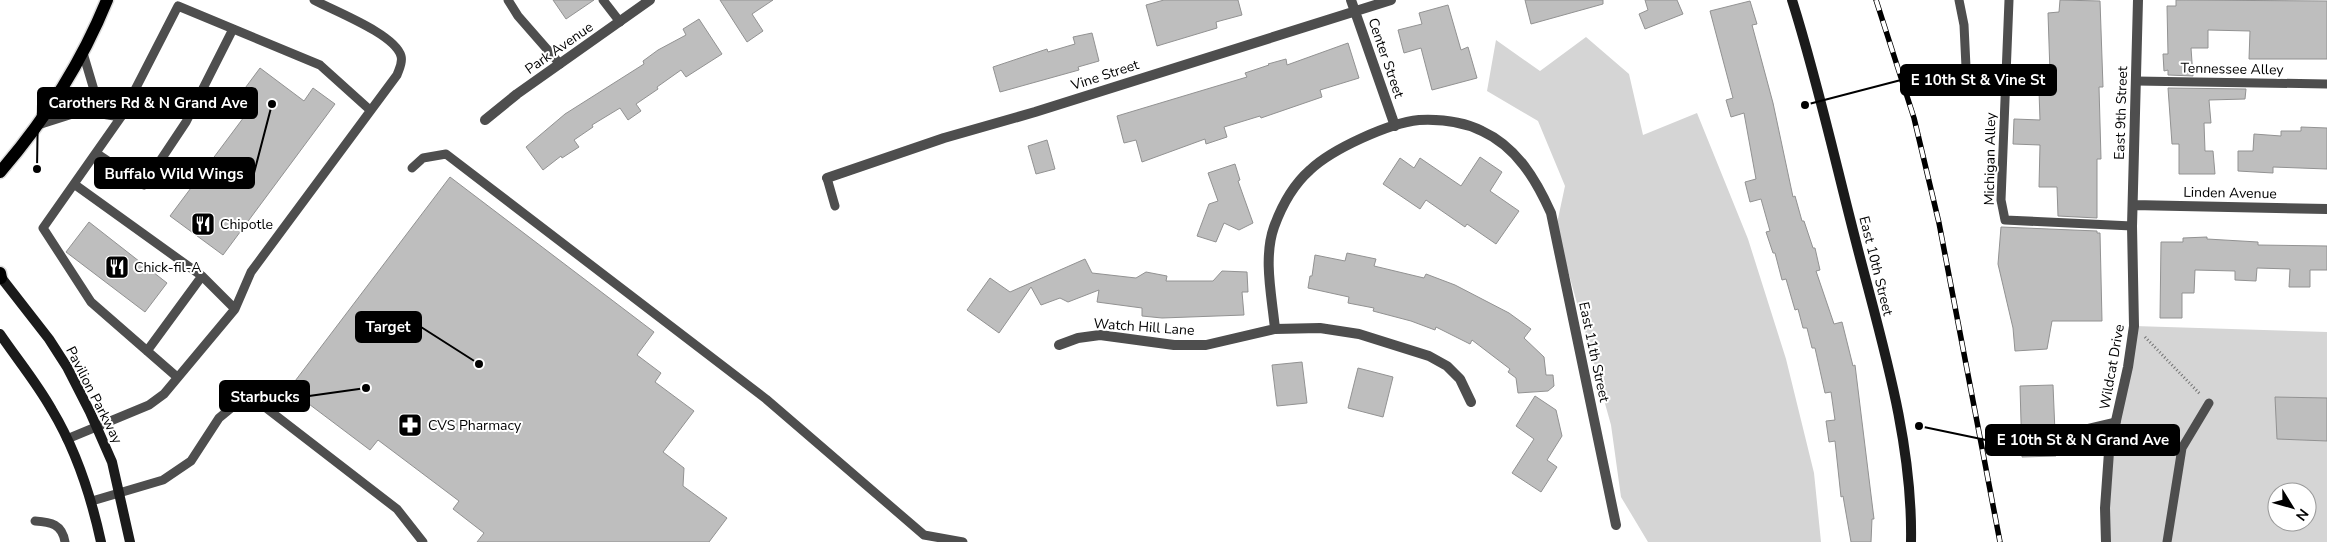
<svg xmlns="http://www.w3.org/2000/svg" width="2327" height="542" viewBox="0 0 2327 542" font-family="'Nunito Sans',sans-serif">
<rect width="100%" height="100%" fill="#fff"/>
<path fill="#d5d5d5" fill-rule="evenodd" d="M 1586,37 L 1629,74 L 1643,135 L 1697,113 L 1748,239 L 1786,359 L 1814,473 L 1821,542 L 1648,542 L 1621,497 L 1611,425 L 1556,228 L 1565,186 L 1538,121 L 1487,91 L 1496,40 L 1540,71 Z
M 2134,326 L 2327,332 L 2327,542 L 2106,542 L 2105,508 ZM 2277,492 L 2307,492 L 2307,522 L 2277,522 Z"/>
<path fill="#bebebe" stroke="#929292" d="M 553,0 L 594,0 L 566,19 Z
M 720,0 L 773,0 L 752,14 L 763,31 L 747,42 Z
M 1164,0 L 1238,0 L 1242,15 L 1216,22 L 1217,28 L 1157,46 L 1146,5 Z
M 1525,0 L 1603,0 L 1603,4 L 1531,24 Z
M 1645,0 L 1677,0 L 1683,14 L 1645,29 L 1639,14 L 1648,10 Z
M 2060,0 L 2100,1 L 2103,87 L 2099,87 L 2101,159 L 2097,159 L 2097,218 L 2058,216 L 2057,187 L 2039,187 L 2040,145 L 2013,144 L 2014,119 L 2040,120 L 2039,91 L 2012,90 L 2013,73 L 2050,73 L 2048,13 L 2059,12 Z
M 2176,0 L 2327,1 L 2327,59 L 2249,59 L 2250,31 L 2208,30 L 2208,48 L 2191,48 L 2193,76 L 2168,75 L 2168,70 L 2164,71 L 2163,54 L 2168,54 L 2167,6 L 2176,6 Z
M 1750,1 L 1757,24 L 1752,25 L 1773,103 L 1793,197 L 1795,196 L 1802,221 L 1804,221 L 1813,248 L 1815,248 L 1820,270 L 1816,271 L 1834,324 L 1842,322 L 1853,366 L 1855,365 L 1874,519 L 1872,519 L 1871,542 L 1851,542 L 1843,496 L 1841,497 L 1835,441 L 1829,442 L 1826,421 L 1835,420 L 1831,392 L 1825,393 L 1815,348 L 1812,348 L 1807,328 L 1803,328 L 1798,309 L 1795,310 L 1786,279 L 1782,280 L 1775,253 L 1773,253 L 1766,232 L 1770,231 L 1761,199 L 1750,202 L 1745,182 L 1756,179 L 1744,113 L 1731,117 L 1726,100 L 1733,98 L 1710,11 Z
M 1448,5 L 1461,50 L 1468,47 L 1477,78 L 1432,90 L 1421,48 L 1404,53 L 1398,30 L 1422,24 L 1419,13 Z
M 699,19 L 722,54 L 686,77 L 681,70 L 657,87 L 658,89 L 636,104 L 641,111 L 628,120 L 620,108 L 592,125 L 593,127 L 574,140 L 579,147 L 562,158 L 561,156 L 543,170 L 526,147 L 565,114 L 644,64 L 643,61 L 658,50 L 686,35 L 683,29 Z
M 1092,33 L 1099,61 L 1078,67 L 1079,70 L 1061,75 L 1000,92 L 993,67 L 1047,49 L 1048,52 L 1075,44 L 1073,37 Z
M 1348,43 L 1359,78 L 1320,90 L 1322,97 L 1261,118 L 1260,116 L 1224,127 L 1227,137 L 1206,144 L 1205,139 L 1142,162 L 1136,140 L 1124,143 L 1117,116 L 1247,77 L 1245,73 L 1269,65 L 1268,64 L 1286,59 L 1287,65 Z
M 260,68 L 304,101 L 313,88 L 335,104 L 223,255 L 170,216 L 244,117 L 231,107 Z
M 2168,88 L 2246,89 L 2245,99 L 2209,100 L 2211,123 L 2204,123 L 2205,151 L 2213,151 L 2215,174 L 2179,174 L 2179,144 L 2172,144 Z
M 2301,127 L 2327,128 L 2327,169 L 2273,167 L 2273,173 L 2238,171 L 2238,151 L 2253,151 L 2254,134 L 2281,136 L 2281,131 L 2301,131 Z
M 1047,140 L 1055,169 L 1036,174 L 1028,146 Z
M 1480,157 L 1502,172 L 1490,191 L 1519,211 L 1496,244 L 1467,224 L 1465,227 L 1426,200 L 1420,209 L 1383,184 L 1400,158 L 1414,168 L 1420,158 L 1461,186 Z
M 1235,164 L 1240,180 L 1238,181 L 1253,223 L 1239,230 L 1224,223 L 1216,242 L 1197,236 L 1209,204 L 1218,201 L 1208,173 Z
M 450,177 L 654,332 L 637,355 L 661,373 L 655,382 L 694,411 L 663,452 L 684,468 L 683,486 L 727,518 L 709,542 L 477,542 L 484,533 L 453,509 L 459,501 L 378,440 L 370,450 L 289,389 Z
M 89,222 L 167,283 L 145,312 L 66,252 Z
M 2001,227 L 2097,231 L 2097,233 L 2100,233 L 2102,321 L 2052,321 L 2047,349 L 2015,351 L 2013,328 L 1998,264 Z
M 2207,237 L 2207,239 L 2258,242 L 2258,245 L 2327,246 L 2327,270 L 2310,270 L 2310,287 L 2289,287 L 2290,269 L 2257,268 L 2256,281 L 2235,280 L 2235,271 L 2195,270 L 2194,293 L 2182,293 L 2182,318 L 2160,318 L 2161,242 L 2183,242 L 2183,238 Z
M 1347,253 L 1376,259 L 1374,266 L 1424,278 L 1426,274 L 1455,285 L 1509,313 L 1531,329 L 1524,338 L 1544,357 L 1546,375 L 1553,375 L 1554,386 L 1548,391 L 1518,393 L 1516,378 L 1508,372 L 1510,369 L 1472,340 L 1470,344 L 1436,327 L 1435,330 L 1411,321 L 1373,311 L 1374,308 L 1348,303 L 1349,297 L 1308,288 L 1310,276 L 1312,276 L 1315,255 L 1345,261 Z
M 1085,259 L 1092,273 L 1136,278 L 1146,272 L 1167,276 L 1166,281 L 1213,281 L 1222,271 L 1247,272 L 1248,292 L 1242,292 L 1244,315 L 1162,318 L 1142,316 L 1142,308 L 1097,302 L 1099,290 L 1068,302 L 1060,298 L 1041,305 L 1031,287 L 999,333 L 967,310 L 990,278 L 1010,292 Z
M 1302,362 L 1307,403 L 1277,406 L 1272,365 Z
M 1358,368 L 1393,377 L 1383,417 L 1348,408 Z
M 2053,385 L 2056,456 L 2022,457 L 2020,386 Z
M 1535,396 L 1556,410 L 1562,436 L 1547,460 L 1557,467 L 1541,492 L 1512,473 L 1534,439 L 1516,426 Z
M 2275,397 L 2327,398 L 2327,441 L 2277,439 Z"/>
<g fill="none" stroke-linecap="round" stroke-linejoin="round">
<g stroke="#dbdbdb" stroke-width="15">
<path id="primary" d="M 0,172 C 45,120 81,64 107,0
M 0,273 L 1,278"/>
</g>
<path stroke="#707070" stroke-width="3" stroke-dasharray="1 2.5" stroke-linecap="butt" d="M 2145,337 L 2200,394"/>
<path stroke="#4e4e4e" stroke-width="9" d="M 508,0 L 518,16 L 560,64
M 603,0 L 620,22
M 1959,0 L 1964,25 L 1967,88
M 2009,0 L 2001,200 L 2005,220 L 2132,226
M 83,53 L 94,90 L 121,117
M 2136,81 L 2327,84
M 38,125 L 82,111 L 121,117
M 96,153 L 144,185 L 186,122 L 233,29
M 412,168 L 423,158 L 446,154 L 766,399 L 924,535 L 963,542
M 827,178 L 835,206
M 74,184 L 202,276 L 235,309
M 147,351 L 202,276
M 177,377 L 91,302 L 43,228 L 121,117 L 178,6 L 320,65 L 370,110
M 2065,434 L 2116,422
M 67,439 L 149,405 L 164,394 L 235,309 L 251,272 L 397,75 C 399,69 403,63 401,56 C 395,34 334,11 314,0
M 92,501 L 163,480 L 191,461 L 219,418 L 248,394 L 397,509 L 423,542
M 35,521 C 51,522 62,524 65,542
M 2167,542 L 2182,448 L 2209,403"/>
<path stroke="#4e4e4e" stroke-width="10" d="M 1351,0 L 1395,126
M 485,120 L 517,94 L 650,0
M 827,178 L 944,138 L 1035,112 L 1391,0
M 2133,205 L 2327,209
M 1275,329 C 1272,297 1263,258 1274,227 C 1282,205 1293,185 1310,170 C 1332,149 1389,123 1419,120 C 1440,119 1464,122 1482,131 C 1517,147 1536,180 1551,213 L 1616,525
M 1059,345 L 1078,338 L 1100,335 L 1174,345 L 1206,345 L 1275,329 L 1320,328 L 1359,334 L 1429,356 L 1447,366 L 1460,379 L 1471,402
M 2106,542 L 2105,508 L 2109,452 L 2128,367 L 2134,326 L 2132,226 L 2138,0"/>
<path stroke="#1b1b1b" stroke-width="10" d="M 1792,0 C 1817,79 1835,161 1856,242 C 1881,340 1913,440 1911,542
M 0,276 L 49,339 L 67,367 L 90,412 L 112,462 L 130,542
M 0,334 C 17,359 37,383 52,410 C 76,450 91,496 101,542"/>
<use href="#primary" stroke="#000" stroke-width="12"/>
<g stroke="#000" stroke-width="5.5">
<path id="rail" d="M 1876,0 L 1914,118 L 1939,223 L 2000,542"/>
</g>
<use href="#rail" stroke="#fff" stroke-width="4" stroke-dasharray="11" stroke-linecap="butt"/>
</g>
<defs>
<g id="restaurant-square" transform="scale(1.25)"><rect x="-9" y="-9" width="18" height="18" rx="4" fill="#000" stroke="#fff"/><path d="M-5-6h1v4h1v-4h1v4h1v-4h1v5L-1.5 .5V6h-2V.5L-5-1ZM5-6V6H3V1.5H1.5Q1.5-4 5-6Z" fill="#fff"/></g>
<g id="pharmacy-square" transform="scale(1.25)"><rect x="-9" y="-9" width="18" height="18" rx="4" fill="#000" stroke="#fff"/><path d="M-2-6h4v4h4v4h-4v4h-4v-4h-4v-4h4Z" fill="#fff"/></g>
</defs>
<g fill-rule="evenodd">
<use href="#restaurant-square" x="203" y="224"/>
<use href="#restaurant-square" x="117" y="267"/>
<use href="#pharmacy-square" x="410" y="425"/>
</g>
<g text-anchor="middle" dominant-baseline="central" stroke-width="4" stroke-linejoin="round" paint-order="stroke">
<g font-size="14" fill="#000" stroke="#fff">
<text transform="translate(559 48) rotate(-35)">Park Avenue</text>
<text transform="translate(1386 58) rotate(71)">Center Street</text>
<text transform="translate(2232 69) rotate(1)">Tennessee Alley</text>
<text transform="translate(1105 75) rotate(-18)">Vine Street</text>
<text transform="translate(2121 113) rotate(-88)">East 9th Street</text>
<text transform="translate(1990 159) rotate(-89)">Michigan Alley</text>
<text transform="translate(2230 193) rotate(1)">Linden Avenue</text>
<text transform="translate(1876 266) rotate(76)">East 10th Street</text>
<text transform="translate(1144 327) rotate(4)">Watch Hill Lane</text>
<text transform="translate(1594 352) rotate(78)">East 11th Street</text>
<text transform="translate(2112 367) rotate(-80)">Wildcat Drive</text>
<text transform="translate(94 395) rotate(63)">Pavilion Parkway</text>
</g>
<g font-size="14" fill="#000" stroke="#fff" text-anchor="start">
<text x="220" y="224">Chipotle</text>
<text x="134" y="267">Chick-fil-A</text>
<text x="428" y="425">CVS Pharmacy</text>
</g>
</g>
<path fill="none" stroke="#000" stroke-width="2" d="M1805 105L1901 80M37 169L38 103M272 104L254 173M479 364L421 327M366 388L309 396M1919 426L1986 440"/>
<g fill="#000" stroke="#fff" stroke-width="2">
<circle cx="1805" cy="105" r="5"/>
<circle cx="37" cy="169" r="5"/>
<circle cx="272" cy="104" r="5"/>
<circle cx="479" cy="364" r="5"/>
<circle cx="366" cy="388" r="5"/>
<circle cx="1919" cy="426" r="5"/>
</g>
<g fill="#000" stroke="#000" stroke-width="2">
<rect x="1901" y="65" width="155" height="30" rx="5"/>
<rect x="38" y="88" width="219" height="30" rx="5"/>
<rect x="95" y="158" width="159" height="30" rx="5"/>
<rect x="356" y="312" width="65" height="30" rx="5"/>
<rect x="220" y="381" width="89" height="30" rx="5"/>
<rect x="1986" y="425" width="193" height="30" rx="5"/>
</g>
<g font-size="15" text-anchor="middle" font-weight="bold" fill="#fff">
<text x="1978" y="85">E 10th St &amp; Vine St</text>
<text x="148" y="108">Carothers Rd &amp; N Grand Ave</text>
<text x="174" y="179">Buffalo Wild Wings</text>
<text x="388" y="332">Target</text>
<text x="265" y="402">Starbucks</text>
<text x="2083" y="445">E 10th St &amp; N Grand Ave</text>
</g>
<g transform="translate(2292 507) rotate(127)"><circle r="24" fill="#ffffff" stroke="#999999"/>
<path d="M0-4L9 19L0 12L-9 19Z" fill="#000000"/>
<text y="-8" font-size="14" font-weight="bold" text-anchor="middle" fill="#000000">N</text>
</g>
</svg>
